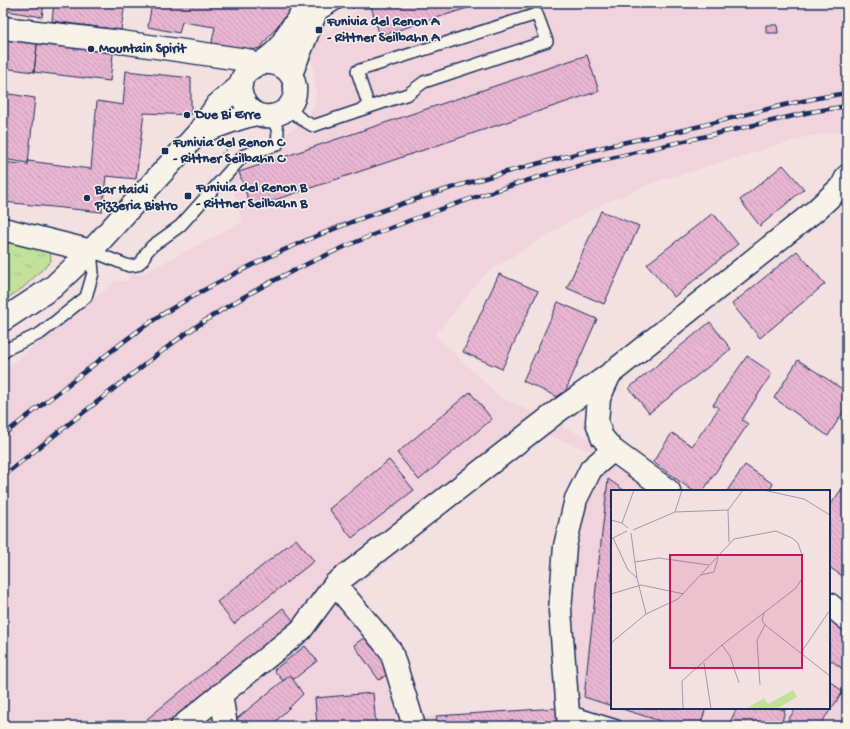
<svg xmlns="http://www.w3.org/2000/svg" width="850" height="729" viewBox="0 0 850 729" font-family="'Gochi Hand',sans-serif">
<defs>
<pattern id="park-tufts" width="24" height="20" patternUnits="userSpaceOnUse"><rect width="24" height="20" fill="#c3e199"/><path d="M3 7l-1-3M5 7V3M7 7l1-3M15 17l-1-3M17 17v-4M19 17l1-3" fill="none" stroke="#a7c186"/></pattern>
<pattern id="building-back-hatch" width="6" height="6" patternUnits="userSpaceOnUse"><rect width="6" height="6" fill="#e9b5d1"/><path d="M-1 5l2 2M0 0l6 6M5-1l2 2" fill="none" stroke="#c79cb6"/></pattern>
</defs>
<rect width="100%" height="100%" fill="#f3e0e1"/>
<filter id="ink" filterUnits="userSpaceOnUse"><feTurbulence type="fractalNoise" baseFrequency=".025" numOctaves="2"/><feDisplacementMap in="SourceGraphic" scale="8" xChannelSelector="R" yChannelSelector="G"/><feConvolveMatrix kernelMatrix="1 2 1 2 8 2 1 2 1" color-interpolation-filters="sRGB"/></filter>
<g filter="url(#ink)">
<path fill="#f0d3dc" fill-rule="evenodd" d="M 367,3 L 847,3 L 847,132 L 808,136 L 655,182 L 607,202 L 565,224 L 486,273 L 435,335 L 500,397 L 613,450 L 669,491 L 612,491 L 612,708 L 829,708 L 829,604 L 847,619 L 847,726 L 3,726 L 3,371 L 116,281 L 128,281 L 129,274 L 142,274 L 242,222 L 229,175 L 249,161 L 266,155 L 263,143 L 292,130 L 304,122 L 311,112 L 316,98 L 315,82 L 312,60 L 316,43 L 325,34 ZM 545,434 L 592,451 L 578,468 L 568,496 L 557,708 L 436,716 L 418,718 L 352,590 Z"/>
<path fill="url(#park-tufts)" stroke="#6f887c" d="M 3,238 L 50,250 L 51,261 L 24,287 L 3,301 Z"/>
<path fill="url(#building-back-hatch)" stroke="#1b2f5e" d="M 9,3 L 44,3 L 42,17 L 7,11 Z
M 54,3 L 125,3 L 121,30 L 52,21 Z
M 152,3 L 284,3 L 294,5 L 260,48 L 244,52 L 211,47 L 215,27 L 182,22 L 179,33 L 148,27 Z
M 370,3 L 483,3 L 380,36 Z
M 766,25 L 777,25 L 778,33 L 766,33 Z
M 3,33 L 38,37 L 34,72 L 3,68 Z
M 38,37 L 114,46 L 110,81 L 34,72 Z
M 587,55 L 599,91 L 251,208 L 239,172 Z
M 126,71 L 191,78 L 191,115 L 144,113 L 136,179 L 106,176 L 102,212 L 3,202 L 3,162 L 28,165 L 28,161 L 91,169 L 97,101 L 123,105 Z
M 3,93 L 35,98 L 28,163 L 3,159 Z
M 783,165 L 804,189 L 760,226 L 740,200 Z
M 601,211 L 639,226 L 604,304 L 567,288 Z
M 713,213 L 738,244 L 674,297 L 647,264 Z
M 797,251 L 825,284 L 760,338 L 732,304 Z
M 499,274 L 538,291 L 502,369 L 463,352 Z
M 558,302 L 597,319 L 562,399 L 523,381 Z
M 710,322 L 731,349 L 649,413 L 629,388 Z
M 747,356 L 772,373 L 742,420 L 748,424 L 703,491 L 693,491 L 653,462 L 672,433 L 692,446 L 719,408 L 713,405 Z
M 798,360 L 847,392 L 847,406 L 828,436 L 774,398 Z
M 470,392 L 492,419 L 419,480 L 397,453 Z
M 389,460 L 414,490 L 352,538 L 329,509 Z
M 745,465 L 773,484 L 769,491 L 727,491 Z
M 608,479 L 625,491 L 612,491 L 612,706 L 584,697 Z
M 843,487 L 847,489 L 847,579 L 829,567 L 829,507 Z
M 296,539 L 314,561 L 234,624 L 217,602 Z
M 283,608 L 296,624 L 172,726 L 153,726 L 147,719 Z
M 829,619 L 847,632 L 847,672 L 829,659 Z
M 369,634 L 392,671 L 379,680 L 354,645 Z
M 305,646 L 317,661 L 294,679 L 290,675 L 283,681 L 274,670 Z
M 290,675 L 303,694 L 273,724 L 274,726 L 235,726 L 234,721 Z
M 829,680 L 843,692 L 819,726 L 784,726 L 796,708 L 829,708 Z
M 373,693 L 376,726 L 317,726 L 315,698 Z
M 557,708 L 560,726 L 438,726 L 436,716 Z
M 619,708 L 706,708 L 700,726 L 676,726 Z
M 737,708 L 777,708 L 785,710 L 781,726 L 728,726 Z"/>
<g fill="none" stroke-linecap="round" stroke-linejoin="round">
<g stroke="#1b2f5e" stroke-width="14">
<path id="service" d="M 315,17 L 338,3
M 288,108 L 301,119 L 313,126 L 408,94 L 424,82 L 547,41 L 537,14 L 357,71 L 369,107
M 3,353 L 9,348 L 41,333 L 86,297 L 93,273 L 91,251 L 129,266 L 137,265 L 142,261 L 146,253 L 152,246 L 180,226 L 244,155 L 277,145 L 278,131 L 271,116
M 568,711 L 617,726"/>
</g>
<g stroke="#1b2f5e" stroke-width="25">
<path id="minor" d="M 3,28 L 121,42 L 247,60 L 253,66
M 3,229 L 91,251
M 335,584 L 391,651 L 414,726
M 221,694 L 226,726
M 182,726 L 301,630 L 335,584 L 558,411 L 610,374
M 569,726 L 560,611 L 565,546 L 576,499 L 591,469 L 613,450"/>
</g>
<g stroke="#1b2f5e" stroke-width="25">
<path id="tertiary" d="M 261,63 C 302,58 307,111 271,116 C 251,119 234,96 243,77 C 247,69 254,67 262,62 C 267,59 272,55 276,51 C 281,47 284,39 288,33 C 295,23 302,13 309,3
M 291,74 L 314,17 L 316,4
M 198,133 C 218,127 236,118 257,114
M 3,320 L 53,287 L 91,251 L 198,133 L 217,105 L 241,85
M 669,491 L 613,450 L 602,437 L 597,422 L 599,398 L 610,374 L 816,210 L 842,186 L 847,176
M 829,604 L 847,619"/>
</g>
<path stroke="#1b2f5e" stroke-width="2.5" stroke-dasharray="1 3" stroke-linecap="butt" d="M 352,8 L 359,3
M 220,157 L 229,145"/>
<use href="#service" stroke="#f7f3e8" stroke-width="11"/>
<use href="#minor" stroke="#f7f3e8" stroke-width="22"/>
<use href="#tertiary" stroke="#f7f3e8" stroke-width="22"/>
<g stroke="#1b2f5e" stroke-width="4.5">
<path id="rail" d="M 3,435 C 31,413 59,392 87,370 C 113,350 138,329 166,312 C 293,234 436,188 580,153 C 614,144 649,137 684,130 C 738,117 792,101 847,93
M 3,476 C 37,449 71,422 106,395 C 146,363 186,331 230,305 C 297,265 370,234 444,208 C 490,192 538,176 586,164 C 660,146 735,130 810,112 L 847,106"/>
</g>
<use href="#rail" stroke="#f7f3e8" stroke-width="3" stroke-dasharray="9" stroke-linecap="butt"/>
</g>
</g>
<g fill="#1b2f5e" stroke="#f7f3e8" stroke-width="1.5">
<rect x="315" y="26" width="8" height="8" rx="2"/>
<circle cx="91" cy="49" r="4"/>
<circle cx="187" cy="115" r="4"/>
<rect x="161" y="147" width="8" height="8" rx="2"/>
<rect x="184" y="192" width="8" height="8" rx="2"/>
<circle cx="87" cy="198" r="4"/>
</g>
<g text-anchor="middle" dominant-baseline="central" stroke-width="3" stroke-linejoin="round" paint-order="stroke">
<g font-size="14" font-weight="bold" fill="#1b2f5e" stroke="#f7f3e8" text-anchor="start">
<text x="327" y="22">Funivia del Renon A<tspan x="327" dy="16">- Rittner Seilbahn A</tspan></text>
<text x="99" y="49">Mountain Spirit</text>
<text x="195" y="115">Due Bi Erre</text>
<text x="173" y="143">Funivia del Renon C<tspan x="173" dy="16">- Rittner Seilbahn C</tspan></text>
<text x="196" y="188">Funivia del Renon B<tspan x="196" dy="16">- Rittner Seilbahn B</tspan></text>
<text x="95" y="190">Bar Haidi<tspan x="95" dy="16">Pizzeria Bistro</tspan></text>
</g>
</g>
<g transform="translate(611 490)">
<rect width="219" height="219" fill="#f3e0e1"/>
<path d="M 182,200 L 186,207 L 165,219 L 135,219 L 153,208 L 157,214 Z" fill="#c3e199"/>
<path fill="none" stroke="#9d99ad" stroke-width="1" d="M 152,0 L 193,9 L 219,25M 64,22 L 71,0M 0,30 L 11,33 L 17,38M 11,33 L 23,0M 22,40 L 64,22 L 117,20M 20,43 L 26,88 L 35,124M 2,48 L 17,80 L 26,88M 0,49 L 16,41M 118,52 L 117,20 L 132,0M 24,72 L 48,68 L 98,75M 90,85 L 103,82 L 107,68M 0,104 L 30,95 L 73,104M 153,123 L 151,130 L 154,135 L 219,186M 0,153 L 35,124 L 67,109 L 123,49 L 165,41 L 181,48 L 187,53 L 191,65M 111,155 L 119,166 L 128,193M 191,161 L 219,120M 93,173 L 100,219M 149,195 L 146,150 L 154,135M 72,219 L 71,191 L 111,155 L 185,98 L 192,87"/>
<path fill="#c2185b" fill-opacity="0.15" stroke="#c2185b" stroke-width="2" d="M 59,65 L 191,65 L 191,178 L 59,178 Z"/>
<rect width="219" height="219" fill="none" stroke="#1b2f5e" stroke-width="2"/>
</g>
<rect width="850" height="729" fill="none" stroke="#f7f3e8" stroke-width="16"/>
<rect x="8" y="8" width="834" height="713" fill="none" stroke="#1b2f5e" stroke-width="1.5" filter="url(#ink)"/>
</svg>
